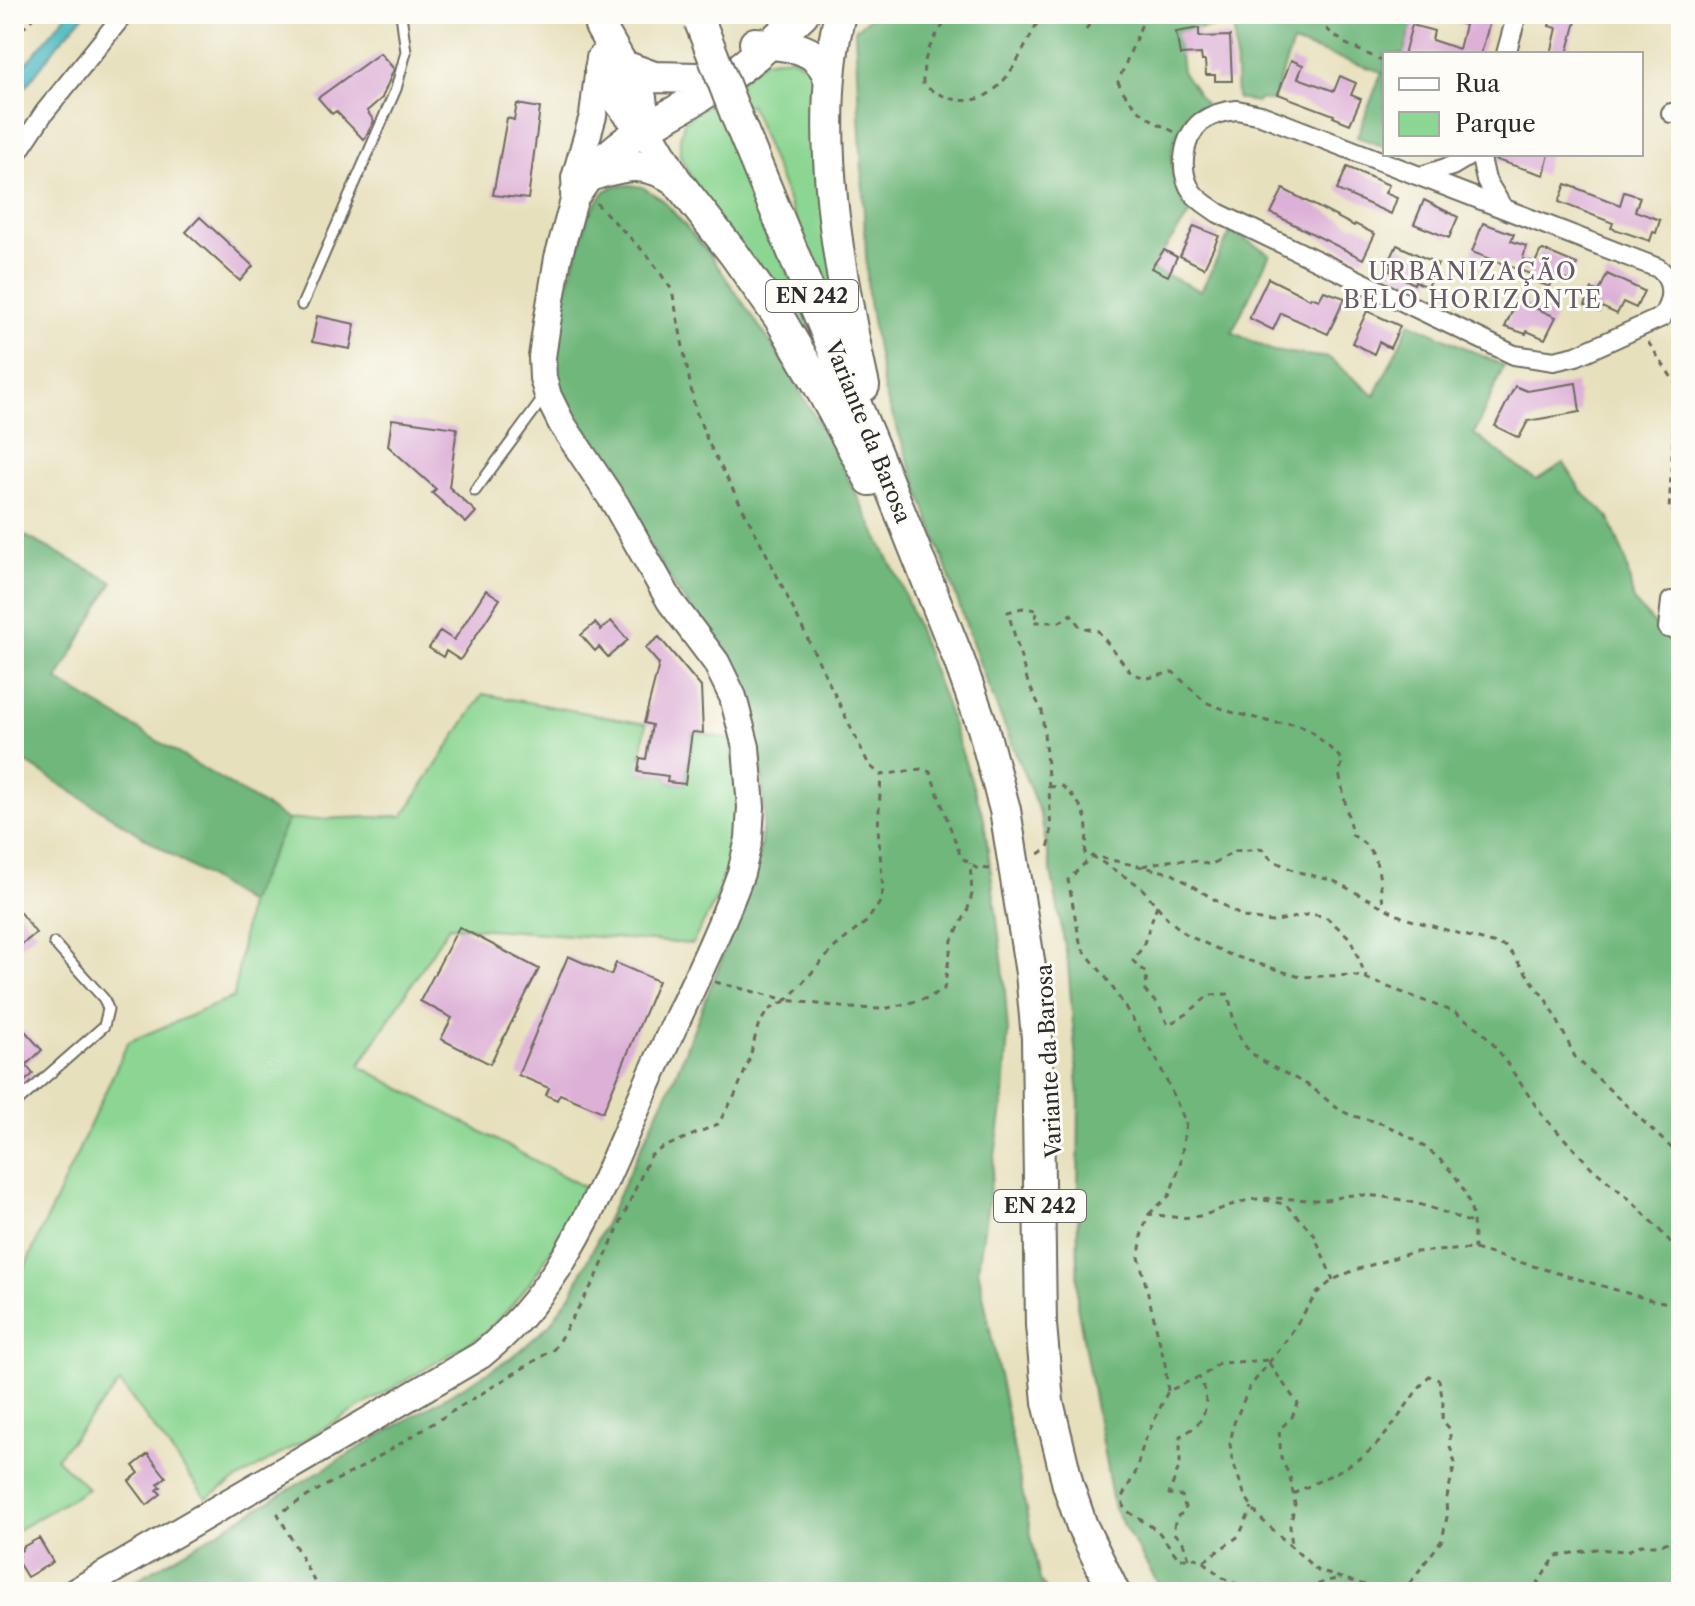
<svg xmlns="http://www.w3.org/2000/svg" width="1695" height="1606" viewBox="0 0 1695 1606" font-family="'Libre Caslon Text',serif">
<rect width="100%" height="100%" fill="#fdfcf7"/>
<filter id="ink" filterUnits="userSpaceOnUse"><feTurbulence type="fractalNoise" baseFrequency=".0125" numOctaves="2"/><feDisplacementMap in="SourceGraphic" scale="16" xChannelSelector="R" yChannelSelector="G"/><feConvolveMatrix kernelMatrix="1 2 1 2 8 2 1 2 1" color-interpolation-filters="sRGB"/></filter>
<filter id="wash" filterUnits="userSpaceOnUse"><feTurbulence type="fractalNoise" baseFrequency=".006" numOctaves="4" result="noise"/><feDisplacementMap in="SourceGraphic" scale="32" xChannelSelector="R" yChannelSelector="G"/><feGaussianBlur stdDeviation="1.8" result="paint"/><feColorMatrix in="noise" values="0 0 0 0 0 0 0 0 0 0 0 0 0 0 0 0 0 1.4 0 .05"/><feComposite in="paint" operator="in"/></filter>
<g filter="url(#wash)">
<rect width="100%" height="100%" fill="#e7e0bd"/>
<path fill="#8bd692" stroke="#5b805e" stroke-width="2" d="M 790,57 L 816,71 L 846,347 L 750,104 L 721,114 L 845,411 L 695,186 L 680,155 L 680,139 L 684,122 L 764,61 Z
M 483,694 L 646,724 L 639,772 L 668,776 L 668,782 L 685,784 L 693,731 L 730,740 C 736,779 744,821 733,859 C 724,888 706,917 692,944 L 449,926 L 359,1066 L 584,1187 C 557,1243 529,1295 481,1336 L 206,1498 L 120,1383 L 56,1458 L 88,1489 L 14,1532 L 14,1291 L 128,1042 L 234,997 L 248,903 L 288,820 L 403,816 Z"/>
<path fill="#70b77c" stroke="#4e7154" stroke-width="2" d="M 874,14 L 1415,14 L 1404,54 L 1385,54 L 1385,147 L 1357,137 L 1382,72 L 1293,43 L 1272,101 L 1259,99 L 1257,102 L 1237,99 L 1234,24 L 1177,32 L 1182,71 L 1206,105 C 1198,111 1187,118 1182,126 C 1162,157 1174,183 1194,208 L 1151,268 L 1201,291 L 1231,231 L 1270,254 L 1232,332 L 1273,351 L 1329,358 L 1375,396 L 1410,322 L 1504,366 L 1474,434 L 1536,480 L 1564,463 L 1582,492 L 1608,516 L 1625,558 L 1634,602 L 1681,652 L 1681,1592 L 1163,1592 L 1114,1509 L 1077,1305 L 1079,1099 L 1068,963 L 1041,816 L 983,673 L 884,391 L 868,296 L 855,30 Z
M 630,185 L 642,187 L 663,200 L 708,252 L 779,355 L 835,452 L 900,582 L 944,699 L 984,819 L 1003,966 L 1008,1032 L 1004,1095 L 978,1269 L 1040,1580 L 1048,1592 L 116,1592 L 513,1357 L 549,1325 L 573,1291 L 675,1076 L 720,963 L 759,853 L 764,818 L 763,782 L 758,748 L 737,675 L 712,635 L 678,592 L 572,421 L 552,371 L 558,317 L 588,215 L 605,191 L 615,186 Z
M 14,530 L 113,582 L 57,680 L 288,820 L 248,903 L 14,755 Z"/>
<path fill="#49b8c0" stroke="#3a7276" stroke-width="2" d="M 67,14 L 85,14 L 58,44 L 14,102 L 14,78 Z"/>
<g id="blocks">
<path fill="#ddb0d7" d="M 1441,14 L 1492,14 L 1481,54 L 1404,54 L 1412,25 L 1434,31 L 1432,40 L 1459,49 L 1465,25 L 1441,18 Z
M 1552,14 L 1578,14 L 1567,54 L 1551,54 L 1557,28 L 1549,26 Z
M 1199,28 L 1199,37 L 1230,36 L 1232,81 L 1215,81 L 1215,75 L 1206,75 L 1205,61 L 1202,61 L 1201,54 L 1180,55 L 1176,32 Z
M 380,53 L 394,69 L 382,98 L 367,111 L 374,121 L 364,140 L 336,111 L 332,114 L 318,98 Z
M 1291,60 L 1303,65 L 1298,78 L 1334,91 L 1340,76 L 1356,83 L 1351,95 L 1361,99 L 1350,124 L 1333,117 L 1334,115 L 1278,94 Z
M 517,104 L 540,108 L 528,199 L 493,195 L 507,118 L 514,120 Z
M 1492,154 L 1549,154 L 1544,175 L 1493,159 Z
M 1347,167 L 1389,185 L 1385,193 L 1397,198 L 1391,214 L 1337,190 Z
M 1566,184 L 1620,205 L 1624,192 L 1640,197 L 1635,211 L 1660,220 L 1656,233 L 1653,232 L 1650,241 L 1611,228 L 1613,223 L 1559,202 Z
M 1283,189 L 1354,226 L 1355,224 L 1375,234 L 1363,259 L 1271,213 Z
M 1424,200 L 1458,217 L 1449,238 L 1414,224 Z
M 200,217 L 253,266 L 240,281 L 186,232 Z
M 1483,223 L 1514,234 L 1511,241 L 1526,246 L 1523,259 L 1535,263 L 1540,252 L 1543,250 L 1577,264 L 1570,281 L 1554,275 L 1550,287 L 1531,280 L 1533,275 L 1472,252 Z
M 1194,226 L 1219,236 L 1204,268 L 1180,256 Z
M 1397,245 L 1438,264 L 1427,287 L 1415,281 L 1414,284 L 1390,271 L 1393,264 L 1389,262 Z
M 1164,250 L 1177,257 L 1168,276 L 1151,268 Z
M 1607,274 L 1644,291 L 1636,308 L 1623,302 L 1617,314 L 1602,307 L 1600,312 L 1585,305 L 1592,289 L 1599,292 Z
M 1268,278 L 1310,299 L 1311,297 L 1319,300 L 1324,291 L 1345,298 L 1328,334 L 1281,313 L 1273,330 L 1249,318 Z
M 1517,300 L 1556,317 L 1545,339 L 1527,331 L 1526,334 L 1505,327 Z
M 1367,311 L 1400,326 L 1390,348 L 1379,342 L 1374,354 L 1352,343 Z
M 317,316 L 355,324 L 350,349 L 312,342 Z
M 1576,383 L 1580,412 L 1528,421 L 1519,438 L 1495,426 L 1515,386 L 1527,391 Z
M 392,419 L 457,428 L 449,487 L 476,512 L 466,523 L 432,493 L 436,489 L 388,446 Z
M 486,590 L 500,599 L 460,660 L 446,651 L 443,657 L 429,648 L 440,631 L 454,640 Z
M 611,621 L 628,640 L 608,657 L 599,647 L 595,651 L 581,635 L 595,623 L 601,630 Z
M 659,637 L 701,687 L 703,733 L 692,732 L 685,784 L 667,782 L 668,776 L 638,772 L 640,758 L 646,759 L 652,725 L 644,723 L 659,664 L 645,648 Z
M 14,905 L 36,933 L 20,946 L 14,939 Z
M 459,927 L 539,969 L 490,1064 L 441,1039 L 452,1018 L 420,1001 Z
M 568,956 L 611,975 L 616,963 L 658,981 L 603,1112 L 560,1094 L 557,1100 L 546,1095 L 549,1088 L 518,1075 Z
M 25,1031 L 42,1050 L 26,1065 L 33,1074 L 14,1091 L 14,1040 Z
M 148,1454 L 166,1477 L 158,1484 L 161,1487 L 157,1490 L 161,1494 L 147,1505 L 129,1481 L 139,1473 L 133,1466 Z
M 39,1538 L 53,1562 L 27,1577 L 16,1559 L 20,1556 L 18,1553 L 22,1550 L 21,1548 Z"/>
</g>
</g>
<g filter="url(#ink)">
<use href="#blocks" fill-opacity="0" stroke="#6d6a5e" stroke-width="2"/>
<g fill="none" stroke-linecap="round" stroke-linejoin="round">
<g stroke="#6d6a5e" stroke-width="13">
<path id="service" d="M 302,305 L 396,89 L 406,52 L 401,14
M 475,491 L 545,396
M 14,1105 L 104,1026 L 108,1009 L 104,999 L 54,943"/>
</g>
<g stroke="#6d6a5e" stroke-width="22">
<path id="minor" d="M 1506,54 L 1517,14
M 1237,110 L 1261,115 L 1658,268 C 1675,281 1673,299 1662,317 L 1576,356 L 1554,361 L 1514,355 L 1218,213 C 1210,207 1199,201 1193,193 C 1178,173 1182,138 1201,122 C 1212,114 1224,111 1237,110 Z
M 1671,113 L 1681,113
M 1480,154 L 1486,180 L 1503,208
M 14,158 L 44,113 L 124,14
M 1421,176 L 1452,166 L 1472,154
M 1671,601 L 1668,628 L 1681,630"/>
</g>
<g stroke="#6d6a5e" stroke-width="30">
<path id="secondary" d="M 75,1592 L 481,1355 C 572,1283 608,1169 655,1067 C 684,1003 717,939 741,873 L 749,839 L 751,807 L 746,747 L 733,697 L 716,662 L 670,601 L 616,505 L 562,424 L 548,396 L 543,378 L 542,357 L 547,323 L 558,258 L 576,193 L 575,178 L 593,116 L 600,58"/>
</g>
<g stroke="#6d6a5e" stroke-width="34">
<path id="primary" d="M 840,14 C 812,127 839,273 864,386
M 600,26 L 641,98 L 645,127
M 755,43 C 786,45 819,45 829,79
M 624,66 L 654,77 L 697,78
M 600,69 L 618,100 L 630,115 L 645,127 L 676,180 L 734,254 L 780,319 L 818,384 L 870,480
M 736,115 L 886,477 L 959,660 L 983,728 L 1005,810 L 1031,973 L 1037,1038 L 1041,1325 L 1048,1402 L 1068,1485 L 1082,1526 L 1114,1592
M 589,176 C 624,165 643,159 676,180
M 576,193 C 609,142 652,127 701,96 C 738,72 771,44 803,14"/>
</g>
<path stroke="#6d6a5e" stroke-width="3" stroke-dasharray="6 6" stroke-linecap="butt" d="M 951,14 C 933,39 922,53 923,85 C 994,131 1014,65 1042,14
M 1146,14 L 1118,82 C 1130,107 1150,121 1175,132
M 1307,14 L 1346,44 L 1385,62
M 1086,30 L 1095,14
M 14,38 L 37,14
M 596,203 L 649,257 L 672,290 L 695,409 L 708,442 L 766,553 L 869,765 L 881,775 L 921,769 L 930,772 L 961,857 L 976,868 L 991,869
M 1648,342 L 1676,384 L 1669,511 L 1681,513
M 1049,787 L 1042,711 L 1028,683 L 1008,612 L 1022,608 L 1039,610 L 1033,622 L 1060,622 L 1071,614 L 1080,627 L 1098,631 L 1132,674 L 1148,678 L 1173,672 L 1205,702 L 1231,712 L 1275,723 L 1296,724 L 1311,731 L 1343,760 L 1339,773 L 1352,835 C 1383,852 1377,875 1384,906
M 1039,854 L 1048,848 L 1051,837 L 1049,787 L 1062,786 C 1089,810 1089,821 1085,854 L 1092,856 L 1140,886 L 1169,920 L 1187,935 L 1228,954 L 1300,977 L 1352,975 L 1367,979 L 1456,1013 L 1481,1030 L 1498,1050 L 1542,1115 L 1593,1169 L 1633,1202 L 1681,1253
M 1143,866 C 1167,860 1186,857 1210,865 L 1235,851 L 1262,849 L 1272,860 L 1295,871 L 1334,881 L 1404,918 L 1507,947 L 1551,1007 L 1575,1057 L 1681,1157
M 1157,905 L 1143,946 L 1133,961 L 1147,974 L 1145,991 L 1159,1006 L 1168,1025 L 1187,1014 L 1209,995 L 1229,994 C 1237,1056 1253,1056 1302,1082 C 1317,1089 1328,1103 1342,1111 C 1354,1118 1370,1119 1383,1124 C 1417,1138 1455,1164 1468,1200 C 1474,1215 1474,1232 1474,1249
M 715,982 L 787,1000 L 835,947 L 866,922 L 879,904 L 883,890 L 878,828 L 881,776
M 1264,1200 L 1285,1204 L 1314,1234 L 1333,1280
M 1149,1214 L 1169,1196 L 1180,1166 L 1186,1123 L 1157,1060 L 1134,1021 L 1107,979 L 1081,947 L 1068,880 L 1092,856 L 1171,873 L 1243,917 L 1272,922 L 1311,914 L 1326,917 L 1350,938 L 1367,979
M 1269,1363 L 1298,1404 L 1292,1417 L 1279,1430 L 1281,1458 L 1290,1477 L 1295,1504 L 1290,1526 L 1292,1548
M 1168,1391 L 1165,1364 L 1139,1257 L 1142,1232 L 1149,1214 C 1166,1216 1187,1220 1204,1215 C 1223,1209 1236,1201 1257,1199 C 1278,1197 1297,1200 1318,1200 C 1331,1201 1342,1195 1355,1195 C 1398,1195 1435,1208 1474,1224
M 1293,1494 C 1319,1480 1353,1467 1375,1446 C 1396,1425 1409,1398 1429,1376 L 1439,1380 L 1443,1402 L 1442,1420 L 1450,1429 L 1450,1446 L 1455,1463 L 1446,1501 L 1447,1517 L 1442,1540 L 1409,1584 L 1389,1592
M 1189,1558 L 1182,1540 L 1173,1533 L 1176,1517 L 1186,1511 L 1182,1496 L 1169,1494 L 1180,1464 L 1180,1436 C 1207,1424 1212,1402 1199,1377
M 1204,1561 L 1239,1536 L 1252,1507
M 320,1592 L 278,1514 L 323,1487 L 362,1467 L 554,1349 L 596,1278 L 650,1156 L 662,1148 L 718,1124 L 735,1095 L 749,1061 L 758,1026 L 768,1010 L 787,1000 L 849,1008 L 884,1009 L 928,998 L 944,989 L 952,940 L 967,912 L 972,894 L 970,863
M 1246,1592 L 1245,1587 C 1237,1584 1227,1581 1220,1576 C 1203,1562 1203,1555 1179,1559 L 1158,1531 L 1124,1509 L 1122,1497 L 1135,1474 L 1144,1442 L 1168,1391 L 1205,1374 L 1219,1363 L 1271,1360
M 1295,1592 C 1311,1589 1322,1580 1340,1579
M 1388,1592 L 1318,1571 L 1259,1517 L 1245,1496 L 1233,1462 L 1230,1444 L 1234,1423 L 1249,1388 L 1285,1342 L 1317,1293 L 1333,1280 L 1352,1271 L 1413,1252 L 1474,1249 L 1651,1300 L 1681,1305
M 1526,1592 L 1535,1587 L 1556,1556 L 1596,1549 L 1627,1551 L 1641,1545 L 1661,1545 L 1670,1541 L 1681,1543"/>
<use href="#service" stroke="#fff" stroke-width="9"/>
<use href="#minor" stroke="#fff" stroke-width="18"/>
<use href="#secondary" stroke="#fff" stroke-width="26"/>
<use href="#primary" stroke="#fff" stroke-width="30"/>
<g stroke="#6d6a5e" stroke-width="34" stroke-linecap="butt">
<path id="primary-bridge" d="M 700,22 L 736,115"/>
</g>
<use href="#primary-bridge" stroke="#fff" stroke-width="30"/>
</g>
</g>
<g text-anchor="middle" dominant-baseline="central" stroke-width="6" stroke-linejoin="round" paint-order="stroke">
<g fill="#fdfcf7" stroke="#6a6a68" stroke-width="2">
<rect x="766" y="280" width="92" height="32" rx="6"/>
<rect x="994" y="1190" width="92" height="32" rx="6"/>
</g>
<g font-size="20" font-weight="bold" fill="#2b2b2b">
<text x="812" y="296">EN 242</text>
<text x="1040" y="1206">EN 242</text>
</g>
<g font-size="22" fill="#2b2b2b" stroke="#fdfcf7">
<text transform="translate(868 432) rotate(68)">Variante da Barosa</text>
<text transform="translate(1049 1061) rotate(-93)">Variante da Barosa</text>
</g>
<g font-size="24" letter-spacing="2" fill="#695a67" stroke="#fdfcf7">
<text x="1473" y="271">URBANIZAÇÃO<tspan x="1473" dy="28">BELO HORIZONTE</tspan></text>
</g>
</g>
<rect width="1695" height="1606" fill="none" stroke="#fdfcf7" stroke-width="48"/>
<rect x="1383" y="52" width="260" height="104" fill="#fdfcf7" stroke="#a9a8a5" stroke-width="2"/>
<rect x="1399" y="78" width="40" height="12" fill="#ffffff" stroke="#a9a8a5" stroke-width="2"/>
<text x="1455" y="92" font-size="24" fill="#2b2b2b">Rua</text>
<rect x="1399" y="112" width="40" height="24" fill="#8bd692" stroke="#a9a8a5" stroke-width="2"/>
<text x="1455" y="132" font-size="24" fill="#2b2b2b">Parque</text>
</svg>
